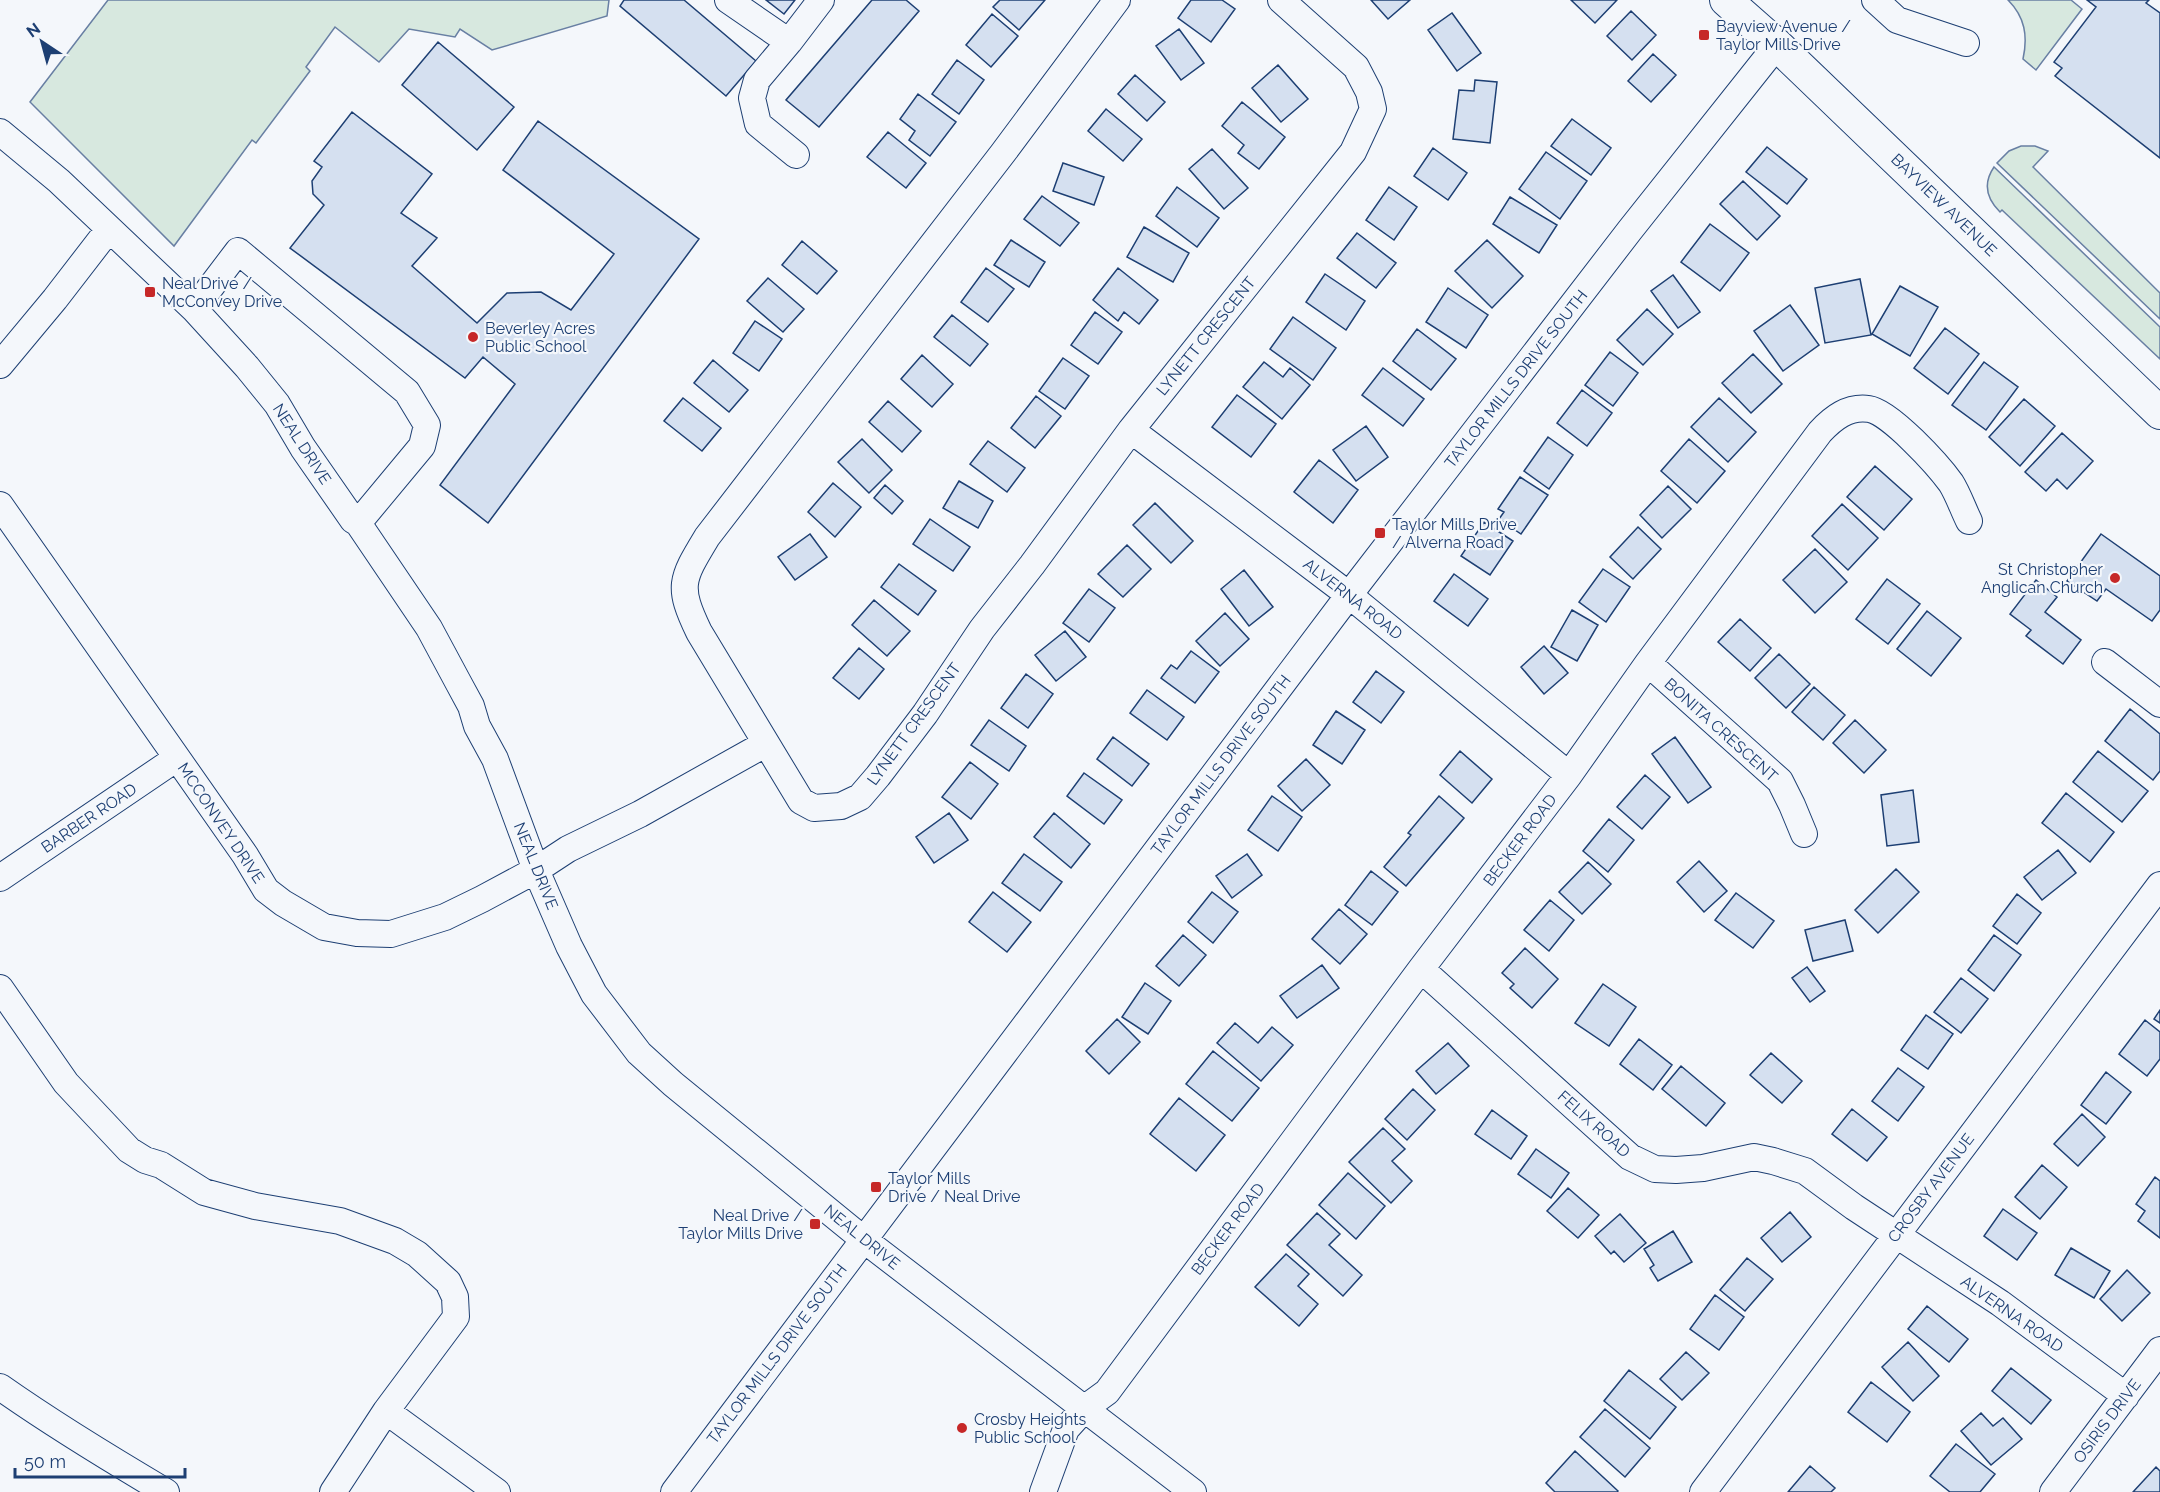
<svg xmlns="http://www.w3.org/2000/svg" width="2160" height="1492" viewBox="0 0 2160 1492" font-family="Raleway,sans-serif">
<rect width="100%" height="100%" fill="#f4f7fb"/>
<path fill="#d7e8df" stroke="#687fa3" stroke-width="1.5" d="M 108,0 L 609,0 L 607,16 L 492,50 L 460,29 L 455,37 L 409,29 L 379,62 L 335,27 L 306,67 L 310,71 L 256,143 L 252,140 L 174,246 L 30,102 Z
M 2008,0 L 2071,0 L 2082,9 L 2036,70 L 2023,59 C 2028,36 2025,17 2008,0 Z
M 2021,146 L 2035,146 L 2048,151 L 2033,167 L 2160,293 L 2160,319 L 1997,163 L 2009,151 Z
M 1994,167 L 2160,327 L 2160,359 L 2002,210 L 2000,212 C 1986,198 1983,183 1994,167 Z"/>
<path fill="#d5e0f0" stroke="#1d3f73" stroke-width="1.5" d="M 624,0 L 684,0 L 756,61 L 726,96 L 620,6 Z
M 766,0 L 795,0 L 784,14 Z
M 872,0 L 906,0 L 919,11 L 819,127 L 786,100 Z
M 1000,0 L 1045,0 L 1019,30 L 993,7 Z
M 1191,0 L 1222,0 L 1235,9 L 1211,42 L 1178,18 Z
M 1371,0 L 1410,0 L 1388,19 Z
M 1571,0 L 1617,0 L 1595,23 Z
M 2087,0 L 2149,0 L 2146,3 L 2160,13 L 2160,158 L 2055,76 L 2062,68 L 2054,62 L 2096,7 Z
M 1631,11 L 1656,35 L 1632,60 L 1607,36 Z
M 1452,13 L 1481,53 L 1457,71 L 1428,30 Z
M 992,14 L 1018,36 L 991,67 L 966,45 Z
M 1179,29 L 1204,63 L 1181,80 L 1156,46 Z
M 438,42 L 514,107 L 477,150 L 402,85 Z
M 1653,54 L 1676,75 L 1651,102 L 1628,81 Z
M 957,60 L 984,80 L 959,114 L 932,94 Z
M 1278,65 L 1308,99 L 1281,122 L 1252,88 Z
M 1135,75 L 1165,102 L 1147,121 L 1118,94 Z
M 1475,80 L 1497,82 L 1490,143 L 1453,139 L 1459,90 L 1474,91 Z
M 918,94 L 956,122 L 930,156 L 909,140 L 915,131 L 900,119 Z
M 1242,102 L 1285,137 L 1259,169 L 1238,153 L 1244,145 L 1222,126 Z
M 1106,109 L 1142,139 L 1123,161 L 1088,131 Z
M 352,112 L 432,174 L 401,213 L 437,238 L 412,266 L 477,323 L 507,293 L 541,292 L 571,310 L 614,254 L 503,170 L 538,121 L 699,239 L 488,523 L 440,485 L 515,384 L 483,357 L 465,378 L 290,248 L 324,205 L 313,194 L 312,181 L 322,167 L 314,161 Z
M 1572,119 L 1611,148 L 1591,175 L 1551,146 Z
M 888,132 L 926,163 L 906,188 L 867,157 Z
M 1767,147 L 1807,179 L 1787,204 L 1746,172 Z
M 1433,148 L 1467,173 L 1448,200 L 1414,176 Z
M 1212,149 L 1248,188 L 1224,209 L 1189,169 Z
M 1546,152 L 1587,181 L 1560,219 L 1519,189 Z
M 1063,163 L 1104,177 L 1094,205 L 1053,191 Z
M 1743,181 L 1780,216 L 1757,240 L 1720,204 Z
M 1177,187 L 1219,218 L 1197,247 L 1156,216 Z
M 1389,187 L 1417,207 L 1394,240 L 1366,220 Z
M 1042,196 L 1079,223 L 1060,246 L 1024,219 Z
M 1510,197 L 1557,225 L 1539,253 L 1493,224 Z
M 1710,224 L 1749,253 L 1720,291 L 1681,262 Z
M 1144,227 L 1189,253 L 1173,282 L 1127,257 Z
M 1357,233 L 1396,263 L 1376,288 L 1337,258 Z
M 1011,240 L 1045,262 L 1029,287 L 994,265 Z
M 1487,240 L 1523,276 L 1492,308 L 1455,271 Z
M 802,241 L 837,271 L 817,294 L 782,265 Z
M 986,268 L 1014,289 L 988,322 L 961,302 Z
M 1118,268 L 1158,300 L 1139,324 L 1124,312 L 1118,321 L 1093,300 Z
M 1325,274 L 1365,301 L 1346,330 L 1306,302 Z
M 1673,275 L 1700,312 L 1678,328 L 1651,291 Z
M 768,278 L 804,309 L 783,332 L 747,301 Z
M 1860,279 L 1871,335 L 1825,343 L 1815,288 Z
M 1900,286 L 1938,307 L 1910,356 L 1872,334 Z
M 1448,288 L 1488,315 L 1466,348 L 1426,322 Z
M 1790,305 L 1819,345 L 1783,371 L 1754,331 Z
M 1647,309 L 1673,334 L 1643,365 L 1617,340 Z
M 1095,312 L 1122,332 L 1098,364 L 1071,345 Z
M 952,315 L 988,344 L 970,366 L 934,337 Z
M 1293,317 L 1336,348 L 1313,380 L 1270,349 Z
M 755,321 L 782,339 L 759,371 L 733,353 Z
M 1945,328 L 1979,354 L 1948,394 L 1914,368 Z
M 1417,329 L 1456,359 L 1431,390 L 1393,361 Z
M 1610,352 L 1638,373 L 1613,406 L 1585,385 Z
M 1753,354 L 1782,384 L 1751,413 L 1722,383 Z
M 922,355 L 953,384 L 932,407 L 901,379 Z
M 1063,358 L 1089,376 L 1065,409 L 1039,391 Z
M 713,360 L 748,390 L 729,412 L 694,383 Z
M 1264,362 L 1283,377 L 1290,368 L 1310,385 L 1282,419 L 1243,387 Z
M 1984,362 L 2018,387 L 1986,430 L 1952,405 Z
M 1383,368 L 1424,399 L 1403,426 L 1362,395 Z
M 1582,390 L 1612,413 L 1587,446 L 1557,423 Z
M 1237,395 L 1276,424 L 1251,457 L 1212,427 Z
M 1036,396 L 1061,416 L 1035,448 L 1011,428 Z
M 683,398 L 721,428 L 702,451 L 664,421 Z
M 1719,398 L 1756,432 L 1728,462 L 1691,427 Z
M 2024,399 L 2055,426 L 2020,466 L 1989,437 Z
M 888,401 L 921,431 L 902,452 L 869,422 Z
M 1366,426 L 1388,457 L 1356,481 L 1333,450 Z
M 2062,433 L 2093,461 L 2067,489 L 2057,479 L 2046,491 L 2025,472 Z
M 1548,437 L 1573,455 L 1549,489 L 1524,471 Z
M 862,439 L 892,470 L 869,493 L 838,462 Z
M 1689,439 L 1725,471 L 1697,503 L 1661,471 Z
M 988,441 L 1025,468 L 1007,492 L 970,464 Z
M 1319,460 L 1358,490 L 1333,523 L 1294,492 Z
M 1875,466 L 1912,499 L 1884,530 L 1847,497 Z
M 1520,477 L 1548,495 L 1521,534 L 1499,519 L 1504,512 L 1498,509 Z
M 959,481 L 993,501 L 978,528 L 943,508 Z
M 833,483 L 861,507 L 835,537 L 808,512 Z
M 885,485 L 903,501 L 892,514 L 874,498 Z
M 1668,486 L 1691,509 L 1662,538 L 1640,515 Z
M 1155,503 L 1193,541 L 1171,563 L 1133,525 Z
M 1842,504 L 1878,538 L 1848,570 L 1812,536 Z
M 930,519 L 970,547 L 953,571 L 913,544 Z
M 1484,522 L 1513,541 L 1490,575 L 1461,556 Z
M 1638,527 L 1661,549 L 1633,579 L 1610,557 Z
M 810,534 L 827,557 L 795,580 L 778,557 Z
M 2101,534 L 2160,576 L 2160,610 L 2152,621 L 2106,589 L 2097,601 L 2067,581 Z
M 1127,545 L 1151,569 L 1123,597 L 1098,574 Z
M 1815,549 L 1847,582 L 1815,613 L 1783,580 Z
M 899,564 L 936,591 L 918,615 L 881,587 Z
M 1603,569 L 1630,587 L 1606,622 L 1579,602 Z
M 1244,570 L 1273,607 L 1249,626 L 1221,589 Z
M 1454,574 L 1488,599 L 1468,626 L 1434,601 Z
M 1887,579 L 1920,604 L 1888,644 L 1856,619 Z
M 2036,580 L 2057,597 L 2045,612 L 2081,640 L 2063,664 L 2026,636 L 2031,630 L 2010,614 Z
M 1089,589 L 1115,608 L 1089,642 L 1063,623 Z
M 874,600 L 910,631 L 887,656 L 852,625 Z
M 1572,610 L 1598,625 L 1577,661 L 1551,647 Z
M 1927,611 L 1961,638 L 1931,676 L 1897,649 Z
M 1225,613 L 1249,639 L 1220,666 L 1196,641 Z
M 1740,619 L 1771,648 L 1750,671 L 1718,642 Z
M 1065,631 L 1086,657 L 1056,681 L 1035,655 Z
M 1544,646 L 1568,673 L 1544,694 L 1521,667 Z
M 859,648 L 884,669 L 859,699 L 833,678 Z
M 1191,651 L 1219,672 L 1195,703 L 1161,678 L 1171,665 L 1177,669 Z
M 1779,654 L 1810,684 L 1786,708 L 1755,678 Z
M 1376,671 L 1404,692 L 1381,723 L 1353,702 Z
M 1026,674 L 1053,694 L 1028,728 L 1001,708 Z
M 1814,687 L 1845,715 L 1823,740 L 1792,712 Z
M 1147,690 L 1184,717 L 1167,740 L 1130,713 Z
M 2130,709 L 2160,734 L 2160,771 L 2153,780 L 2105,741 Z
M 1336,711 L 1365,730 L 1342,764 L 1313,745 Z
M 989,720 L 1026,746 L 1009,771 L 971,745 Z
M 1855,720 L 1886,750 L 1864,773 L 1833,743 Z
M 1113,737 L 1149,764 L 1132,786 L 1097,759 Z
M 1675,737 L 1711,787 L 1688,803 L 1652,754 Z
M 1460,751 L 1492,779 L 1472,803 L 1440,775 Z
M 2098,751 L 2148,791 L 2122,822 L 2073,782 Z
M 1306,759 L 1330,785 L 1302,811 L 1278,786 Z
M 970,762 L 998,784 L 971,819 L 942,797 Z
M 1084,773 L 1122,800 L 1104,824 L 1067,796 Z
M 1645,775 L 1670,797 L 1642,829 L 1617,807 Z
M 1913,790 L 1919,842 L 1887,846 L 1881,795 Z
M 2066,793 L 2114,832 L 2090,862 L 2042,823 Z
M 1272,796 L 1302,817 L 1278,851 L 1248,830 Z
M 1439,796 L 1464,818 L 1406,886 L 1384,867 L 1411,835 L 1408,833 Z
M 949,813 L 968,840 L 934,863 L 916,837 Z
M 1054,813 L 1090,844 L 1071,868 L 1034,837 Z
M 1609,819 L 1634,840 L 1608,872 L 1583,851 Z
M 2058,850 L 2076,873 L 2042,900 L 2024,877 Z
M 1024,854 L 1062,882 L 1040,911 L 1002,883 Z
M 1247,854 L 1262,875 L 1232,898 L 1216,876 Z
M 1699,861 L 1727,891 L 1704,912 L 1677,882 Z
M 1588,862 L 1611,884 L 1582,914 L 1559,892 Z
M 1896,869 L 1919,892 L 1878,933 L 1855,910 Z
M 1371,871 L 1398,892 L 1372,925 L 1345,905 Z
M 993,892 L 1031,922 L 1007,952 L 969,922 Z
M 1212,892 L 1238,912 L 1213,943 L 1188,922 Z
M 1736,893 L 1774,921 L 1753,948 L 1715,920 Z
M 2017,894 L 2041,913 L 2017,944 L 1993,926 Z
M 1550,900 L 1574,920 L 1549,951 L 1524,930 Z
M 1339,909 L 1367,934 L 1340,964 L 1312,939 Z
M 1845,920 L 1853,951 L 1813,961 L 1805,930 Z
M 1183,935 L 1206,955 L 1179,986 L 1156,966 Z
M 1994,935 L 2021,955 L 1994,991 L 1968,970 Z
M 1525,948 L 1558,979 L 1532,1008 L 1510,988 L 1514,984 L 1502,973 Z
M 1322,965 L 1339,988 L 1297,1018 L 1280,996 Z
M 1807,967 L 1825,991 L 1810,1002 L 1792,978 Z
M 1961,978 L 1988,999 L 1961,1033 L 1934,1012 Z
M 1145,983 L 1171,1001 L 1148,1034 L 1122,1017 Z
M 1603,984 L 1636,1007 L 1609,1046 L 1575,1023 Z
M 2160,1010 L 2160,1023 L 2154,1019 Z
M 1926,1015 L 1953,1034 L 1928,1069 L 1901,1050 Z
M 1117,1019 L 1140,1042 L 1109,1074 L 1086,1051 Z
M 2145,1020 L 2160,1032 L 2160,1059 L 2147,1076 L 2119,1054 Z
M 1235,1023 L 1258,1043 L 1272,1027 L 1293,1045 L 1261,1081 L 1217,1043 Z
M 1639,1039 L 1672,1065 L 1653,1090 L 1620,1064 Z
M 1448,1043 L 1469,1066 L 1436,1094 L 1416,1071 Z
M 1213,1051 L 1259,1088 L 1232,1121 L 1186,1084 Z
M 1771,1053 L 1802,1081 L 1782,1103 L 1750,1075 Z
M 1681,1066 L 1725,1103 L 1706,1126 L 1662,1089 Z
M 1898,1068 L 1924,1087 L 1898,1121 L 1872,1101 Z
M 2106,1072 L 2131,1092 L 2106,1124 L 2081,1105 Z
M 1413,1089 L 1435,1110 L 1407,1140 L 1385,1119 Z
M 1179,1098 L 1225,1135 L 1196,1171 L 1150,1134 Z
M 1852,1109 L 1887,1137 L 1867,1161 L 1832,1134 Z
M 1492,1110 L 1527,1136 L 1511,1159 L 1475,1134 Z
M 2082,1114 L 2105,1137 L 2078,1166 L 2054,1144 Z
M 1383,1128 L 1405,1149 L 1392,1161 L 1412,1181 L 1391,1203 L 1349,1162 Z
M 1536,1149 L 1569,1173 L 1551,1198 L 1518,1174 Z
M 2042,1165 L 2067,1187 L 2040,1219 L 2015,1197 Z
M 1348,1173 L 1385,1206 L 1356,1239 L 1319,1205 Z
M 2155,1177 L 2160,1181 L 2160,1238 L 2138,1221 L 2145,1211 L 2136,1204 Z
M 1568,1188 L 1599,1215 L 1578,1238 L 1547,1211 Z
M 2003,1209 L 2037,1233 L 2017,1260 L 1984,1236 Z
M 1790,1212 L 1811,1237 L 1782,1262 L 1761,1238 Z
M 1317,1213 L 1340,1234 L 1329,1245 L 1362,1275 L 1343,1296 L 1287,1245 Z
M 1620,1214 L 1646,1243 L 1624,1262 L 1614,1251 L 1611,1254 L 1595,1236 Z
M 1673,1231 L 1692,1262 L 1658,1281 L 1650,1268 L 1654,1265 L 1644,1249 Z
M 2071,1248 L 2110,1271 L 2094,1298 L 2055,1275 Z
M 1286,1254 L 1309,1274 L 1298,1286 L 1318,1304 L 1299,1326 L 1255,1287 Z
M 1747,1258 L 1773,1279 L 1745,1311 L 1720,1290 Z
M 2127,1270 L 2150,1293 L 2122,1321 L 2100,1299 Z
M 1715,1295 L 1744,1317 L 1719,1350 L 1690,1329 Z
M 1927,1306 L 1968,1339 L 1949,1362 L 1908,1329 Z
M 1908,1342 L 1939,1376 L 1913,1401 L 1882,1367 Z
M 1686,1352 L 1709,1373 L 1682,1400 L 1660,1379 Z
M 2011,1368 L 2051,1400 L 2031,1424 L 1992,1391 Z
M 1629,1370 L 1676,1407 L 1650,1439 L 1604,1401 Z
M 1871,1382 L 1910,1412 L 1887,1442 L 1848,1412 Z
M 1605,1409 L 1650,1448 L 1625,1477 L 1580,1437 Z
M 1981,1413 L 1993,1426 L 2003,1418 L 2022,1439 L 1991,1465 L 1961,1431 Z
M 1956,1444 L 1995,1474 L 1980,1492 L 1950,1492 L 1930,1476 Z
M 1575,1451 L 1618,1491 L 1617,1492 L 1555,1492 L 1546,1483 Z
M 1810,1466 L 1835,1488 L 1831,1492 L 1788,1492 Z
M 2156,1467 L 2160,1471 L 2160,1492 L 2133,1492 Z"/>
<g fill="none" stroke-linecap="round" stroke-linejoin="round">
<g stroke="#1d3f73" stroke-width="28">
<path id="minor" d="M 728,0 L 789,42
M 1117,0 L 1003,153 L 707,537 C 681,580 677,586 699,632 L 801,801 L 814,808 L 841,806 L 860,797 L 878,776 L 925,714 L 982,629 L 1032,565 L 1131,430 L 1353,152 L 1373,109 L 1369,92 L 1356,67 L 1281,0
M 1875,0 L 1897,20 L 1966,43
M 0,132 L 59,181 L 194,309 L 247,367 L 277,404 L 303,448 L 353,520 L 358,523 L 429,628 L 458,682 L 471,706 L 477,726 L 495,759 L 536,870 L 569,946 L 594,994 L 639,1053 L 673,1084 L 863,1239 L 1193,1492
M 796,155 L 758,124 L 752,98 L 757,80 L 789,42 L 821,0
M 194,309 L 238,251 L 407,392 L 427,425 L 422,446 L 358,523
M 0,365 L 55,299 L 109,229
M 1131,430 L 1349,595 L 1569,775
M 0,505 L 245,855 L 266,890 L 283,903 L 324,927 L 357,933 L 391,934 L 445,917 L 482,899 L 536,870 L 568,849 L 640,814 L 765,744
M 2105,662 L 2160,704
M 1648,663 L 1780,781 L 1792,805 L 1804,834
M 0,878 L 177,758
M 1421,969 L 1630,1157 L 1655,1169 L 1676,1170 L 1703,1168 L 1754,1157 L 1773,1161 L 1805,1171 L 1854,1207 L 2000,1303 L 2126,1396
M 0,988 L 66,1083 L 129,1150 L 145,1160 L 161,1165 L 204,1192 L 255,1206 L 340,1221 L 395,1241 L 417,1254 L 448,1282 L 455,1297 L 456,1317 L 386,1411 L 333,1492
M 0,1387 C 54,1425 110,1459 166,1492
M 386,1411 L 497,1492
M 674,1492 L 1349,595 L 1630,230 L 1777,45
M 1043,1492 L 1066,1429 L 1085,1408 L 1107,1392 L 1421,969 L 1569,775 L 1648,663 L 1820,432 C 1833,418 1848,406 1869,409 C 1890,412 1938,465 1951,483 C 1958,494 1963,509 1969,521
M 1703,1492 L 2160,885
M 2053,1492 L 2160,1350"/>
</g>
<g stroke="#1d3f73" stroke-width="34">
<path id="major" d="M 1726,0 L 1777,45 L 2160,413"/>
</g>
<use href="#minor" stroke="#f4f7fb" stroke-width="26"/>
<use href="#major" stroke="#f4f7fb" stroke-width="32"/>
</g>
<g fill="#c62828" stroke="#f4f7fb" stroke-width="2">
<rect x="1698" y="29" width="12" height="12" rx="3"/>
<rect x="144" y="286" width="12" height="12" rx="3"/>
<circle cx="473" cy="337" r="6"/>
<rect x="1374" y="527" width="12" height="12" rx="3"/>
<circle cx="2115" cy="578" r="6"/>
<rect x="870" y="1181" width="12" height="12" rx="3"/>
<rect x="809" y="1218" width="12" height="12" rx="3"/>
<circle cx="962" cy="1428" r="6"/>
</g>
<g text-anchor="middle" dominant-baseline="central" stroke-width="4.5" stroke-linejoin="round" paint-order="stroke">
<g font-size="16" fill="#1d3f73" stroke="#f4f7fb" text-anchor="start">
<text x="1716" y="26">Bayview Avenue /<tspan x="1716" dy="18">Taylor Mills Drive</tspan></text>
<text x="162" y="283">Neal Drive /<tspan x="162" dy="18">McConvey Drive</tspan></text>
<text x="485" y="328">Beverley Acres<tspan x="485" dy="18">Public School</tspan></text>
<text x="1392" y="524">Taylor Mills Drive<tspan x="1392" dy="18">/ Alverna Road</tspan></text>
<text x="2103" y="569" text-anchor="end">St Christopher<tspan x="2103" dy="18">Anglican Church</tspan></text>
<text x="888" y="1178">Taylor Mills<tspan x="888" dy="18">Drive / Neal Drive</tspan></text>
<text x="803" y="1215" text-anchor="end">Neal Drive /<tspan x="803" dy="18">Taylor Mills Drive</tspan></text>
<text x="974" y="1419">Crosby Heights<tspan x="974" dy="18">Public School</tspan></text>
</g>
<g font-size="16" fill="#1d3f73" stroke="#f4f7fb">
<text transform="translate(1944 205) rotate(44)">BAYVIEW AVENUE</text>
<text transform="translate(1206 336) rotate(-51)">LYNETT CRESCENT</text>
<text transform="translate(1516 379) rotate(-52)">TAYLOR MILLS DRIVE SOUTH</text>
<text transform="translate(302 444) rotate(57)">NEAL DRIVE</text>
<text transform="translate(1353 599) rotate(38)">ALVERNA ROAD</text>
<text transform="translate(914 724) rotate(-54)">LYNETT CRESCENT</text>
<text transform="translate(1721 730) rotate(42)">BONITA CRESCENT</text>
<text transform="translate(1221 765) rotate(-53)">TAYLOR MILLS DRIVE SOUTH</text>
<text transform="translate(89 818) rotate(-34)">BARBER ROAD</text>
<text transform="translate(221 823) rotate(56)">MCCONVEY DRIVE</text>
<text transform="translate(1520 840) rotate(-53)">BECKER ROAD</text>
<text transform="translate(536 866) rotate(68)">NEAL DRIVE</text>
<text transform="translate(1594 1124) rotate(42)">FELIX ROAD</text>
<text transform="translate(1931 1188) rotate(-53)">CROSBY AVENUE</text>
<text transform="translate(1228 1229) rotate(-53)">BECKER ROAD</text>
<text transform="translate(862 1237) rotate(39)">NEAL DRIVE</text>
<text transform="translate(2012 1314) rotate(35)">ALVERNA ROAD</text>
<text transform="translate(777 1354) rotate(-53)">TAYLOR MILLS DRIVE SOUTH</text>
<text transform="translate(2107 1421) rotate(-53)">OSIRIS DRIVE</text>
</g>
</g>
<g transform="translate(42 42) rotate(324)" stroke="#f4f7fb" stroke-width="4.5" paint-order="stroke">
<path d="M0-4.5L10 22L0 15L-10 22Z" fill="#1d3f73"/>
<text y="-9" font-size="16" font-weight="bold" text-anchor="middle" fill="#1d3f73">N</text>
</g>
<path d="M15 1468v9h170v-9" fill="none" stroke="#1d3f73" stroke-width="3"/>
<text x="24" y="1468" font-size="18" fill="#1d3f73" stroke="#f4f7fb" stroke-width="4.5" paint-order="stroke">50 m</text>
</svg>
